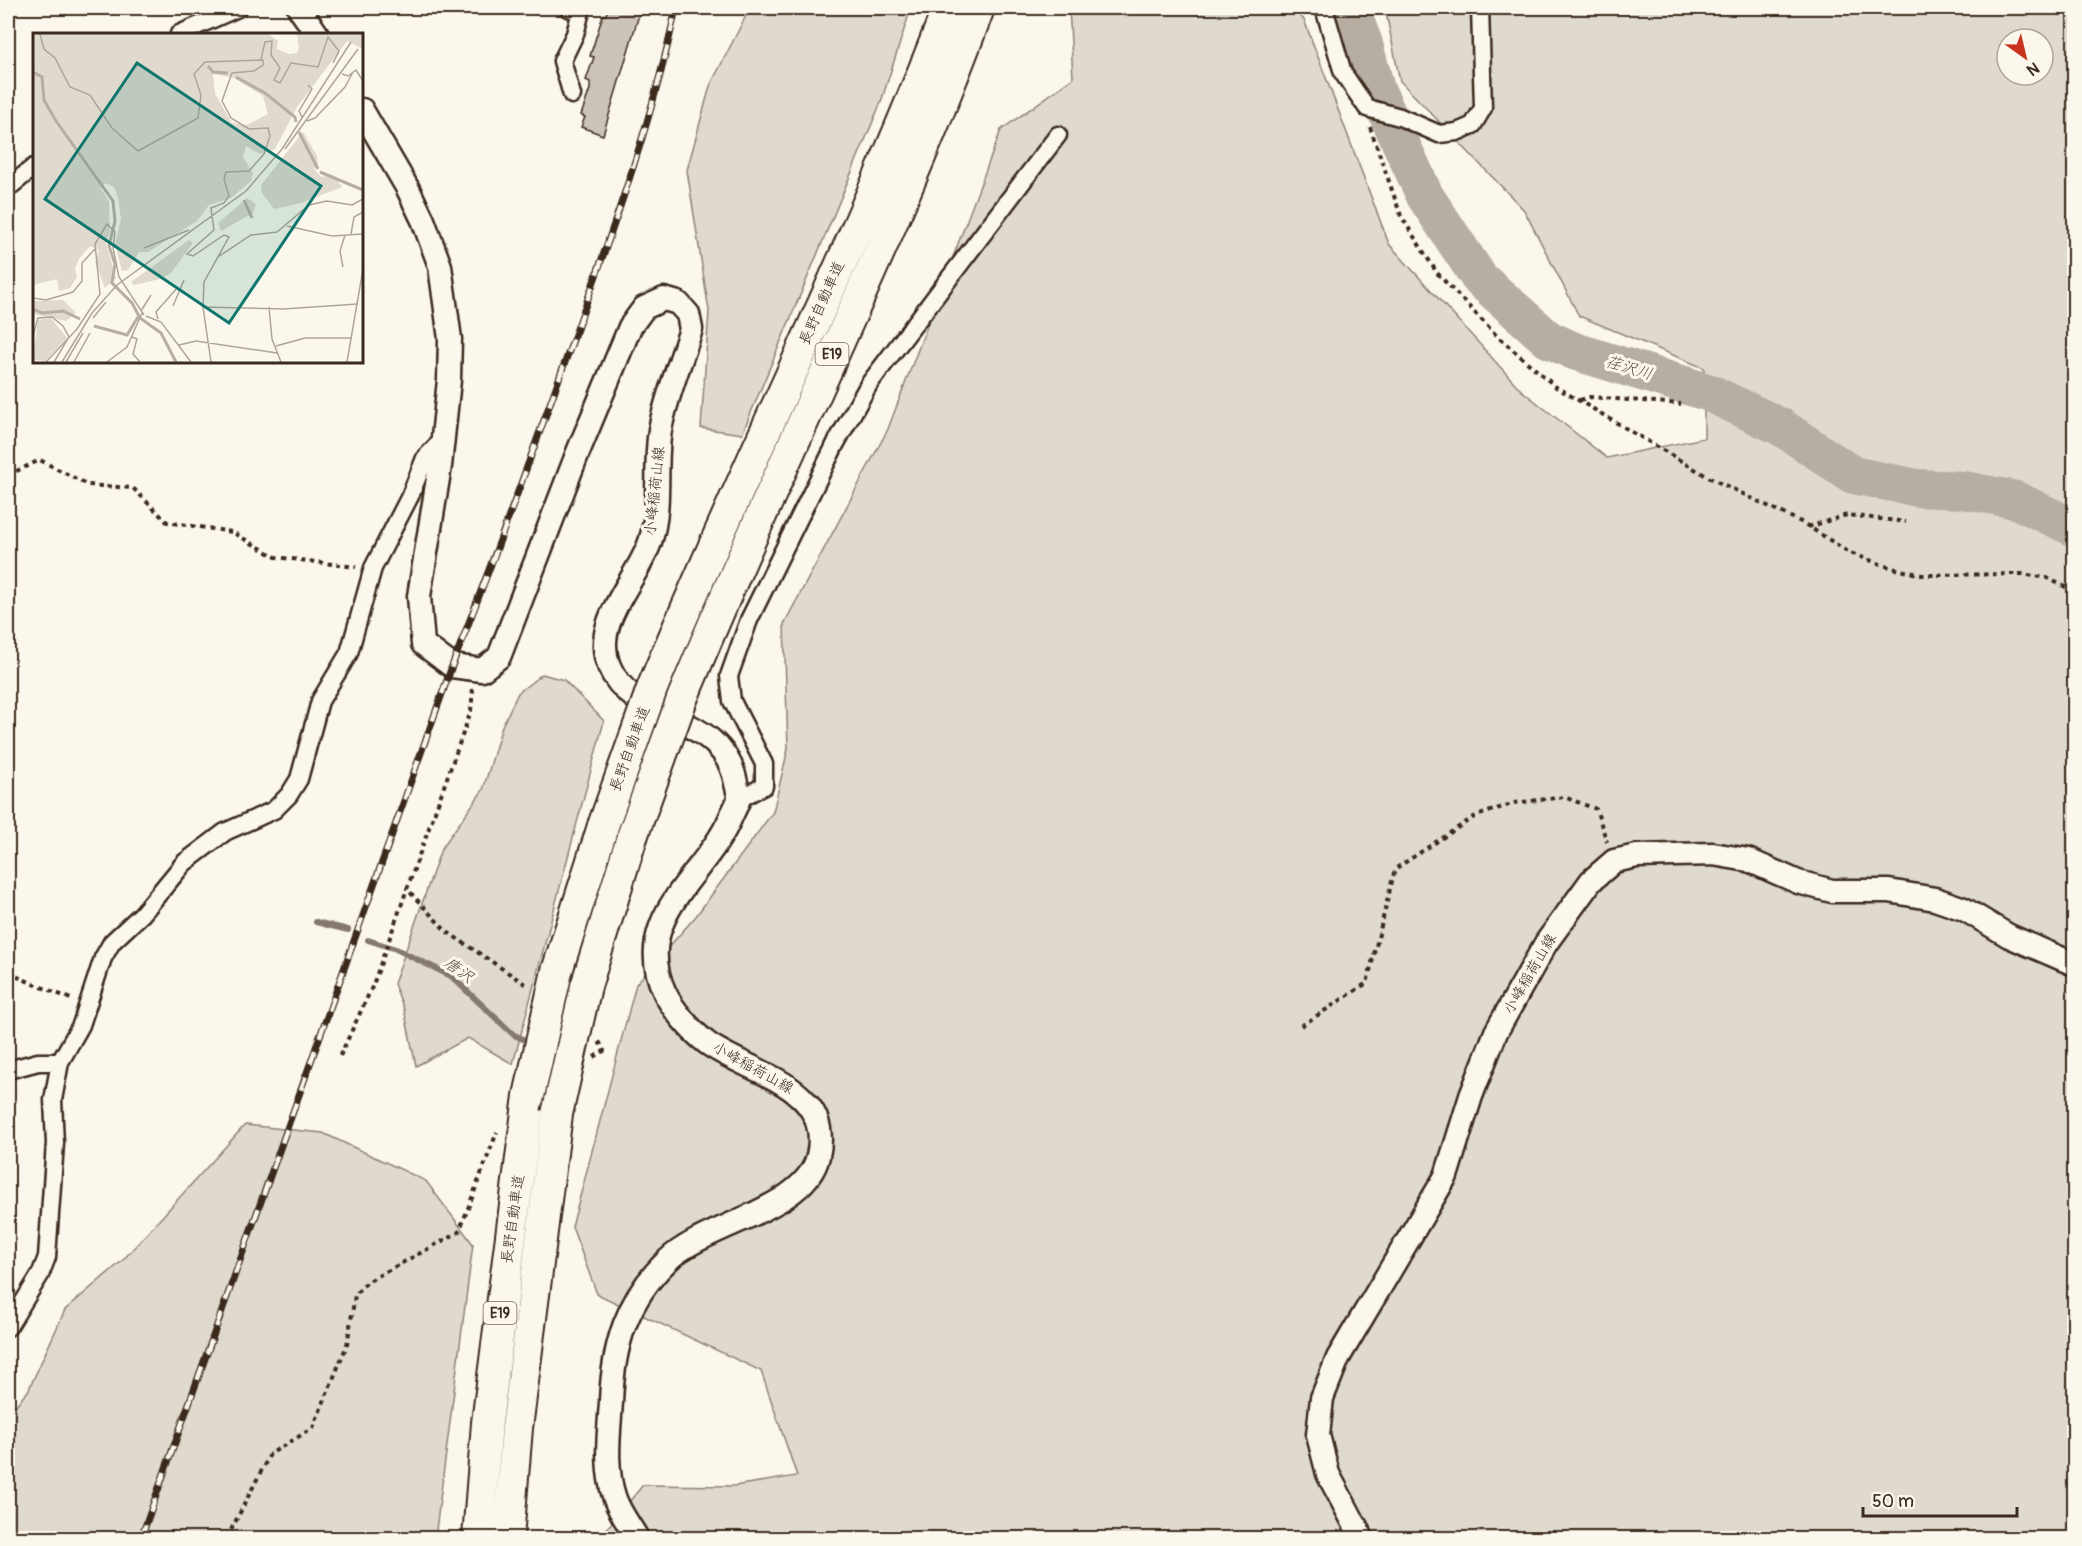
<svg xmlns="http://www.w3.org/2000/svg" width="2082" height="1546" viewBox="0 0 2082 1546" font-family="Pangolin,'Klee One',sans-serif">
<rect width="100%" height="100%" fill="#fbf7ec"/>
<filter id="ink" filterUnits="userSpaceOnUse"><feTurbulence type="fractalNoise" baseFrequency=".0167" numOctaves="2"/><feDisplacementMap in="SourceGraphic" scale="12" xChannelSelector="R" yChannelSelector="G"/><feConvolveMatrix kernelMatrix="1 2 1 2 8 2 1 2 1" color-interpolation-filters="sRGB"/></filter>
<g filter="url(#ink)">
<path fill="#dfd9ce" stroke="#8d8276" stroke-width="1.5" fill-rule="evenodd" d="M 750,8 L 911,8 L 881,102 L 742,434 L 701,428 L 709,311 L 687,170 L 710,86 Z
M 1069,8 L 1293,8 L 1304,20 L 1389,244 L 1521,390 L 1607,458 L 1704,438 L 1704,368 L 1579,316 L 1524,210 L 1400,81 L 1385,8 L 2074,8 L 2074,1538 L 599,1538 L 643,1485 L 734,1486 L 797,1476 L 761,1371 L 597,1294 L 572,1227 L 636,984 L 696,916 L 773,812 L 788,749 L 784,624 L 888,429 L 1001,130 L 1073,78 ZM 2007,39 L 2043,39 L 2043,75 L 2007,75 Z
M 542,674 L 564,680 L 604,721 L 513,1064 L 468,1038 L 416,1066 L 404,1009 L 394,984 L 441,849 L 483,790 L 502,726 L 518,693 Z
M 245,1125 L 323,1133 L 426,1181 L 473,1244 L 435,1538 L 8,1538 L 8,1414 L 28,1391 L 65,1310 L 122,1261 Z"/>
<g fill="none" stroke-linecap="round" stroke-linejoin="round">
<path stroke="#85796d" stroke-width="6" d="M 316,922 L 348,930
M 368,940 L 396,949 L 451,976 L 514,1035 L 523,1039"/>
<path stroke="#b6aea2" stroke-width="38" d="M 1350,8 L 1363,41 L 1376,89 L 1425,196 L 1480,279 L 1548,339 L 1574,351 L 1710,393 L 1781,427 L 1853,475 L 1917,488 L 1964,490 L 2016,500 L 2074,528"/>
</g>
<path fill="#ccc4b9" stroke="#3b2a1e" stroke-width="1.5" d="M 608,8 L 641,8 L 603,135 L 581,127 L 585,117 L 581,115 L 590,89 L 590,82 L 586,80 L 594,57 L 590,56 L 603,15 L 606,15 Z"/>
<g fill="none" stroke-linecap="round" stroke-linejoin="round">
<g stroke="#3b2a1e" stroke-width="21">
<path id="street" d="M 568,8 L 581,11 L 575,34 L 562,61 L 572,95
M 1324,8 L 1343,73 L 1367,108 L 1400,117 L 1439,134 L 1457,132 L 1473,125 L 1483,108 L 1480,8
M 179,34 L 238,8
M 8,188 L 34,167
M 739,799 L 764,786 L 764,764 L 732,701 L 729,676 L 749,620 L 836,443 L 869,384 L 1058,135
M 8,1070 L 38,1062 L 60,1062
M 8,1327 L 40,1275 L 47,1257 L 55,1143 L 53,1100 L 60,1062 L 81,1025 L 103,958 L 112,942 L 142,914 L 184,863 L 225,832 L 274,810 L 289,795 L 299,779 L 320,701 L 349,653 L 373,568 L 410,496 L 425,458 L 441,441"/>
</g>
<g stroke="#3b2a1e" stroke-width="27">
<path id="secondary" d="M 299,8 L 317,34
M 362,110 L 408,189 L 423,220 L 440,266 L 450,339 L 449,380 L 440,466 L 419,596 L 423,644 L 452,666 L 482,670 L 499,657 L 578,452 L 630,327 L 644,308 L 664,299 L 678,303 L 688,314 L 691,329 C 681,362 666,396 660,430 C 654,467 662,506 650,542 C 637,581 591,622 609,666 C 633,725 723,711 736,783 C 737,788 739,793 739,798 C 738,804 732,813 730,819 C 704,877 631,918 664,991 C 672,1009 691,1031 707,1043 C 748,1073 834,1085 818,1156 C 806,1210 705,1224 668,1260 C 626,1300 613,1346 611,1402 C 609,1433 604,1469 615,1499 C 620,1513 630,1526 637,1538
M 1362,1538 L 1328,1474 L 1318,1435 L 1322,1398 L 1338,1358 L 1446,1176 L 1471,1096 L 1496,1032 L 1546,943 L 1591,881 L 1614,861 L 1637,856 L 1713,854 L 1748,860 L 1798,882 L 1832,891 L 1889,891 L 1935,899 L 1964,909 L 2009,936 L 2074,964"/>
</g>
<g stroke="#3b2a1e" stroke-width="34">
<path id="highway" d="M 653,686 C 748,459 860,238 948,8
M 682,699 C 777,467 892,243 979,8
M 557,971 L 603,826
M 586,986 L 632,837
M 478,1538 L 487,1423 L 529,1096
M 508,1538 L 517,1428 L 557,1114"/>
</g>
<path stroke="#3b2a1e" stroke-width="4" stroke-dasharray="4.5 4.5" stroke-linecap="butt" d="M 1370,127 L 1401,216 L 1437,273 L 1498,337 L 1556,387 L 1710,478 L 1803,523 L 1850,553 L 1892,568 L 1922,575 L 2022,574 L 2047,578 L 2074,591
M 1580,400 L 1590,397 L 1681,404
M 8,475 L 40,460 L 88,485 L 133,488 L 167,522 L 232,532 L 276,557 L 356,567
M 1808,527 L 1847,515 L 1906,522
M 473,689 L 471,711 L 407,889 L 446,931 L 528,986
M 8,973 L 73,1000
M 1301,1026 L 1367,983 L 1395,869 L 1474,817 L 1514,803 L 1564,797 L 1596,809 L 1607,842
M 340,1056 L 373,985 L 407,889
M 594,1057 L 604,1051 L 599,1041
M 227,1538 L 270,1454 L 313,1428 L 347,1345 L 355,1295 L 367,1282 L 459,1232 L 497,1132"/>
<use href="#street" stroke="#fbf7ec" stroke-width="16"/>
<use href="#secondary" stroke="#fbf7ec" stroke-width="22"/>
<use href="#highway" stroke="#fbf7ec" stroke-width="30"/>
<g stroke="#3b2a1e" stroke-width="7">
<path id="rail" d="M 141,1538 L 452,666 C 496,555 536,442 577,329 C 615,223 653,118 676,8"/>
</g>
<use href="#rail" stroke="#fbf7ec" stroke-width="4.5" stroke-dasharray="14" stroke-linecap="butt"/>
<g stroke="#3b2a1e" stroke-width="34" stroke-linecap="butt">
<path id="highway-bridge" d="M 603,826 L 653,686
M 632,837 L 682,699
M 529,1096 L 557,971
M 557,1114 L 586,986"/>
</g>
<use href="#highway-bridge" stroke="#fbf7ec" stroke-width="30"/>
</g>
</g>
<g text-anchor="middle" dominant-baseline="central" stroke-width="6" stroke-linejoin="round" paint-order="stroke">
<g fill="#fbf7ec" stroke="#75685c" stroke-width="1.5">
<rect x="815.5" y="343" width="33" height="22" rx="4.5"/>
<rect x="483.5" y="1302" width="33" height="22" rx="4.5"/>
</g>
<g font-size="14" font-weight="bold" fill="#3b2a1e">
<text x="832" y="354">E19</text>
<text x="500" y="1313">E19</text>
</g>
<g font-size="15" fill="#3b2a1e" stroke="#fbf7ec">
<text transform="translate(822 303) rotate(-66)">長野自動車道</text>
<text transform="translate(655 491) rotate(-84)">小峰稲荷山線</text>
<text transform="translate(630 749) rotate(-70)">長野自動車道</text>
<text transform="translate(1530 974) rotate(-60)">小峰稲荷山線</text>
<text transform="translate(753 1068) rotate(29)">小峰稲荷山線</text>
<text transform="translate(513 1219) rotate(-82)">長野自動車道</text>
</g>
<g font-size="16" font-style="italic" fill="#605246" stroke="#fbf7ec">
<text transform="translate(1629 368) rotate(17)">荏沢川</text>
<text transform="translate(459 970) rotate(36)">唐沢</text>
</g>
</g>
<g transform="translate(33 33)">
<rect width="330" height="330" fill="#fbf7ec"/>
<path d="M 0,1 L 235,1 L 245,8 L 244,16 L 256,21 L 264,20 L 266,15 L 264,1 L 330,1 L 330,33 L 330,16 L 314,8 L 264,74 L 242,116 L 227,121 L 213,113 L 210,124 L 220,140 L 218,148 L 198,165 L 176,172 L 164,188 L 115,219 L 106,219 L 95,237 L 89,238 L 82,211 L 88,186 L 85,165 L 81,154 L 72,150 L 68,156 L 76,168 L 77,199 L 73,210 L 83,245 L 72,255 L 62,229 L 66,217 L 57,213 L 46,226 L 42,235 L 44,244 L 37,255 L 26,258 L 24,246 L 0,252 ZM 180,41 L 201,45 L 230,63 L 235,81 L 214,92 L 199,90 L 182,61 ZM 270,99 L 284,123 L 285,132 L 281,136 L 288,144 L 300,142 L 309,154 L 268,170 L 241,176 L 229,160 L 228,152 ZM 214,165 L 223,171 L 220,180 L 188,198 L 185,190 ZM 156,207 L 160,210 L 138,240 L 127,246 L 101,252 L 98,249 ZM 30,267 L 43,280 L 33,288 L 0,281 L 0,268 ZM 18,285 L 34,305 L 12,328 L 0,327 L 5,287 Z" fill="#dfd9ce" fill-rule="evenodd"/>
<path fill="none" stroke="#b6aea2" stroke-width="3" d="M 175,33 L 180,39 L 195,40M 0,39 L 9,44 L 11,67 L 23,88 L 80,168 L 82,188 L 76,213 L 82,231 L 79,250 L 99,270 L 107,285 L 128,300 L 143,329M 203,44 L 232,60 L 262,84 L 263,89M 266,99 L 285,136M 287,139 L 330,157M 211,167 L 219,185M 0,276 L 9,280 L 30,278 L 47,286M 61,293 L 94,302 L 105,284"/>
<path fill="none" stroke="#aea59a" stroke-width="1.5" d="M 7,1 L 11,16 L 22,25 L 37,54 L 57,62 L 79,95 L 105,118 L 165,85 L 168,62 L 161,41 L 172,29 L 230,27 L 230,32 L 221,38 L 199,40 L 189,68 L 198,85 L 216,96 L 235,95 L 237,103 L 231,121 L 216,138 L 193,139 L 191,146 L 196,163 L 191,170 L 178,175 L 181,197 L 154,221 L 160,223 L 191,202 L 196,204 L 171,249 L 170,274 L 178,329M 228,26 L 232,9 L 239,8 L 238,22 L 247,35 L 241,47 L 247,50 L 258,30 L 285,34 L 295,4 L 306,18 L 300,30M 309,41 L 315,43 L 323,37 L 330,48M 269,84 L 266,78 L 279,56 L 275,52M 274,88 L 282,85 L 312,54 L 320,39M 252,116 L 325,16M 254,193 L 299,203 L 330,201M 318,201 L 321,184 L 330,179M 111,215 L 156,197M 185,224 L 218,202 L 244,199 L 276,172 L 294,168 L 319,172 L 330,166M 310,234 L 307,218 L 312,202M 0,265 L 13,267 L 40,259 L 49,248 L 49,230 L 62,216M 140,273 L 151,247M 170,274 L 250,276 L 325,271M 236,274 L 239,306 L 248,329M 108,278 L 118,262M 113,283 L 128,289 L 158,329M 60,285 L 73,269M 125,286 L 123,279 L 145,254M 0,303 L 5,285 L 19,284 L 30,293 L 36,304 L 21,329M 99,304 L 104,306 L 100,321 L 107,329M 146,312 L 163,308 L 244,320M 243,313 L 272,305 L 319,305M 13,329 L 44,296 L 67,261 L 62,211 L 74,191 L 82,199 L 80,215 L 86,244 L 111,282M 29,329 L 59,280 L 84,252 L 213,158 L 249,116 L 318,9M 33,329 L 50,300M 41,329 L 57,300M 74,329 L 94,314 L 109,280M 314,329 L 330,236"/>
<path fill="#0f766e" fill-opacity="0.15" stroke="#0f766e" stroke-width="3" d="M 104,30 L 288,153 L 196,290 L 12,166 Z"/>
<rect width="330" height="330" fill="none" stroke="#3b2a1e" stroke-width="3"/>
</g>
<rect width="2082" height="1546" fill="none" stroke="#fbf7ec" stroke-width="30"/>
<rect x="15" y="15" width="2052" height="1516" fill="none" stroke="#3b2a1e" stroke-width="2" filter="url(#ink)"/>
<g transform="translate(2025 57) rotate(146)"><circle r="28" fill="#fbf7ec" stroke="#aea59a" stroke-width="1.5"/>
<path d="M0-4.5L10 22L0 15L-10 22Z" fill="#c8321e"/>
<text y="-9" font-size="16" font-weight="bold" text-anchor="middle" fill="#3b2a1e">N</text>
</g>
<path d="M1863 1507v9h154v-9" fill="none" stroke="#3b2a1e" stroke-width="3"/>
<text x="1872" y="1507" font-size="18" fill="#3b2a1e" stroke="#fbf7ec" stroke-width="4.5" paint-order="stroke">50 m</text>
</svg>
